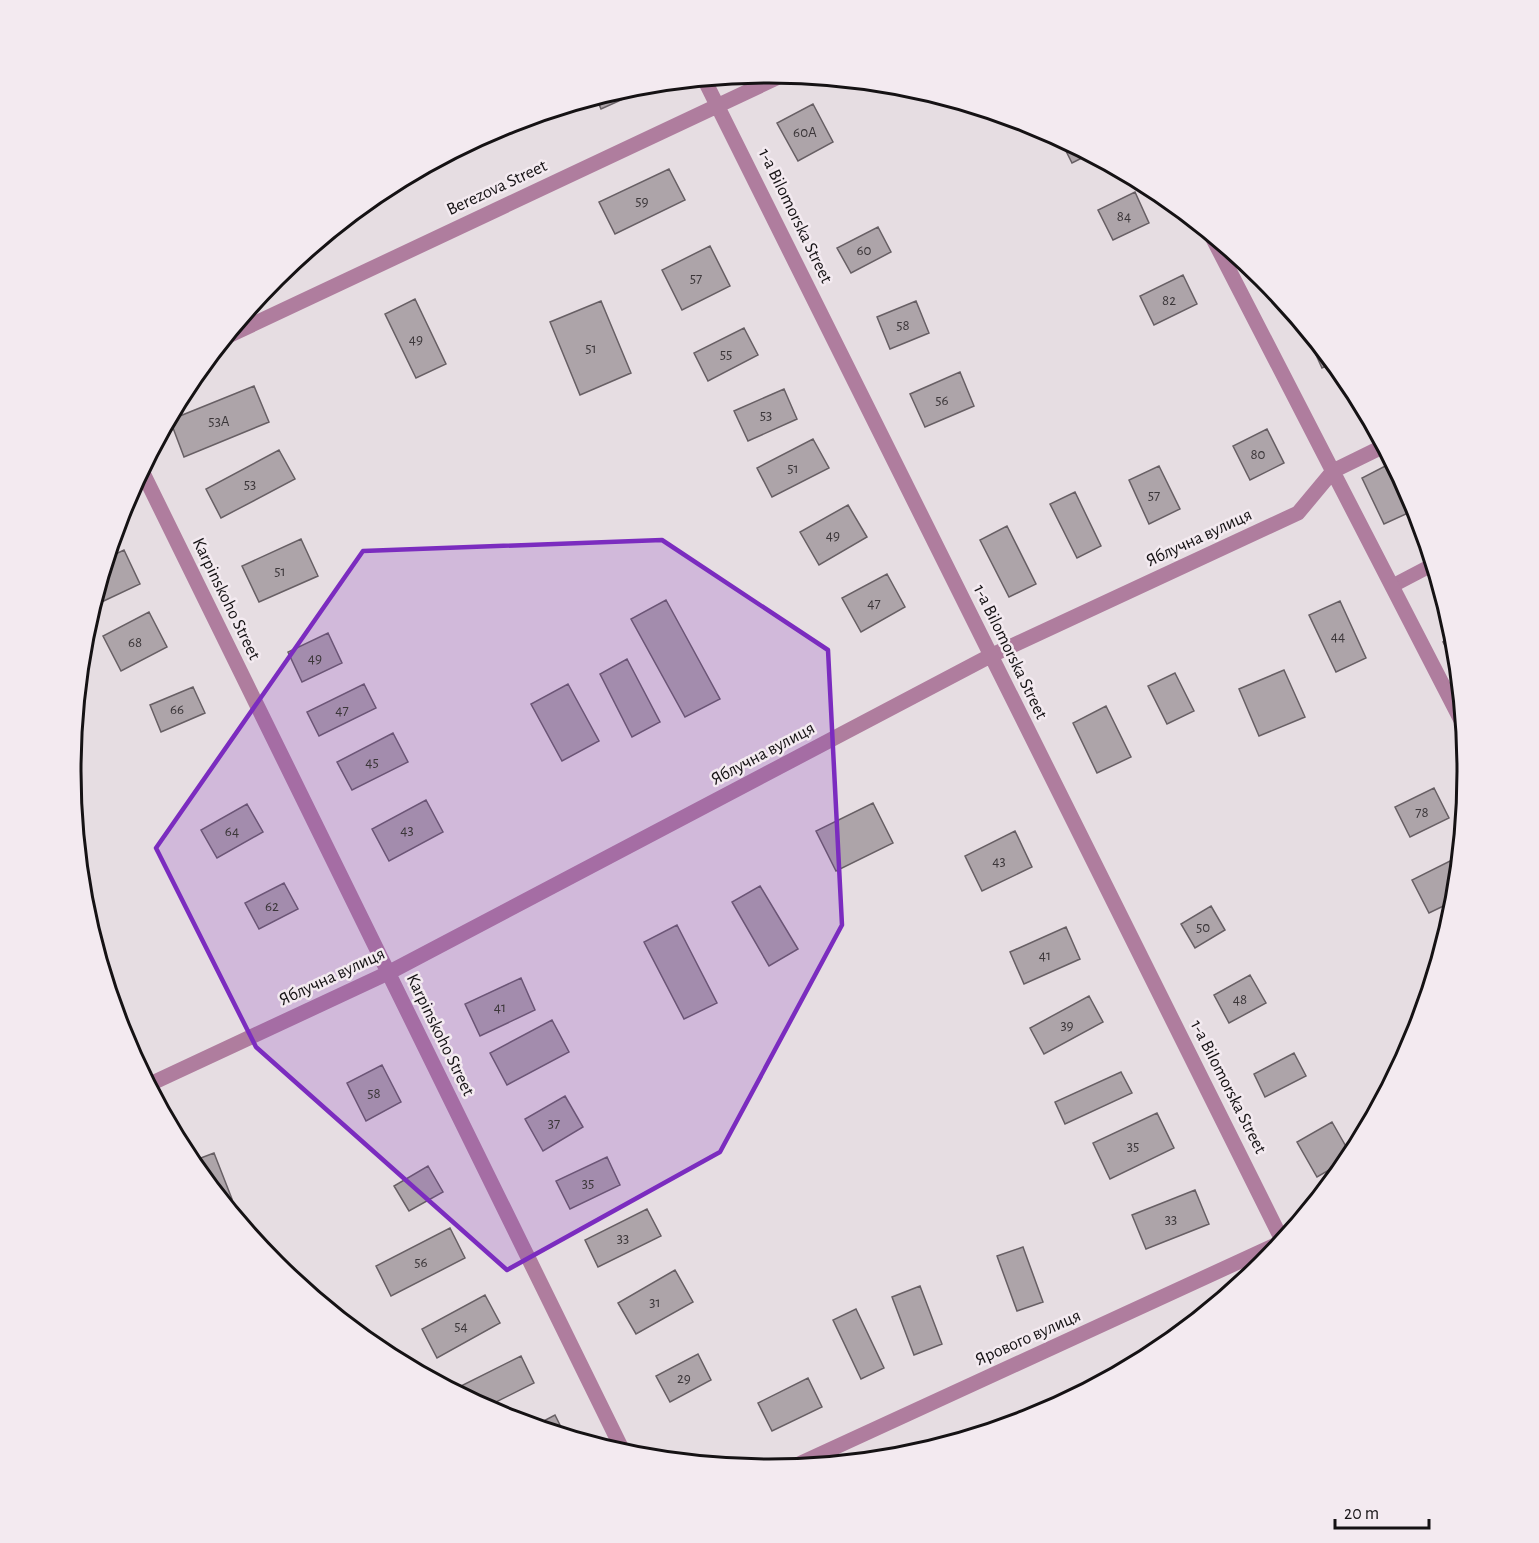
<svg xmlns="http://www.w3.org/2000/svg" width="1539" height="1543" viewBox="0 0 1539 1543" font-family="'Alegreya Sans',sans-serif">
<rect width="100%" height="100%" fill="#e6dde2"/>
<path fill="#ada4a9" stroke="#675f64" stroke-width="1.5" d="M 636,86 L 639,92 L 601,109 L 596,97 Z
M 813,104 L 833,142 L 798,161 L 777,123 Z
M 1063,140 L 1090,154 L 1072,163 L 1061,141 Z
M 669,169 L 685,200 L 615,234 L 599,202 Z
M 1135,192 L 1149,223 L 1113,240 L 1098,210 Z
M 878,227 L 891,252 L 851,273 L 837,248 Z
M 710,246 L 730,286 L 682,310 L 662,270 Z
M 1183,275 L 1197,304 L 1154,325 L 1140,296 Z
M 415,299 L 446,364 L 416,378 L 385,314 Z
M 601,301 L 631,373 L 580,395 L 550,322 Z
M 916,301 L 929,333 L 890,349 L 877,317 Z
M 1301,322 L 1334,362 L 1322,368 Z
M 744,328 L 758,355 L 708,381 L 694,353 Z
M 960,372 L 974,406 L 925,427 L 910,394 Z
M 254,386 L 269,422 L 184,457 L 170,420 Z
M 784,389 L 797,419 L 748,441 L 734,411 Z
M 1267,429 L 1284,463 L 1250,480 L 1233,446 Z
M 813,439 L 829,468 L 772,497 L 757,468 Z
M 279,450 L 295,479 L 221,518 L 206,489 Z
M 1393,462 L 1417,509 L 1384,524 L 1362,478 Z
M 1159,466 L 1180,509 L 1149,524 L 1129,480 Z
M 1075,492 L 1101,546 L 1077,558 L 1050,504 Z
M 848,505 L 867,537 L 819,565 L 800,532 Z
M 1007,526 L 1036,584 L 1009,597 L 980,540 Z
M 301,539 L 318,576 L 259,602 L 242,566 Z
M 124,550 L 140,584 L 93,606 L 107,558 Z
M 887,574 L 905,607 L 861,632 L 842,598 Z
M 666,600 L 720,699 L 685,717 L 631,619 Z
M 1340,601 L 1366,658 L 1336,672 L 1309,615 Z
M 149,612 L 167,647 L 121,671 L 103,636 Z
M 328,633 L 342,663 L 302,682 L 288,652 Z
M 1455,637 L 1459,674 L 1443,642 Z
M 627,659 L 660,722 L 632,737 L 600,674 Z
M 1284,670 L 1305,717 L 1259,736 L 1239,689 Z
M 1175,673 L 1194,711 L 1167,724 L 1148,686 Z
M 364,684 L 376,708 L 319,736 L 307,712 Z
M 568,684 L 599,741 L 562,761 L 531,704 Z
M 193,687 L 205,713 L 161,732 L 150,705 Z
M 1106,706 L 1131,757 L 1097,773 L 1073,723 Z
M 393,733 L 408,762 L 352,790 L 337,762 Z
M 1434,788 L 1449,818 L 1410,837 L 1395,807 Z
M 426,800 L 443,832 L 389,861 L 372,829 Z
M 873,803 L 893,843 L 836,871 L 816,831 Z
M 247,804 L 263,832 L 217,858 L 201,830 Z
M 1015,831 L 1032,867 L 982,891 L 965,856 Z
M 1460,856 L 1456,900 L 1429,913 L 1412,880 Z
M 284,883 L 298,909 L 259,929 L 245,903 Z
M 760,886 L 798,949 L 769,966 L 732,902 Z
M 1211,906 L 1225,930 L 1195,948 L 1181,924 Z
M 677,925 L 717,1003 L 684,1019 L 644,942 Z
M 1066,927 L 1080,959 L 1024,984 L 1010,952 Z
M 91,930 L 110,968 L 103,971 Z
M 1250,975 L 1266,1003 L 1229,1023 L 1214,995 Z
M 521,978 L 535,1010 L 480,1036 L 465,1004 Z
M 1089,996 L 1103,1022 L 1044,1054 L 1030,1028 Z
M 552,1020 L 569,1052 L 507,1085 L 490,1053 Z
M 1294,1053 L 1306,1076 L 1265,1097 L 1254,1074 Z
M 382,1065 L 401,1102 L 366,1121 L 347,1083 Z
M 1121,1072 L 1132,1093 L 1065,1124 L 1055,1102 Z
M 565,1096 L 583,1127 L 543,1151 L 525,1119 Z
M 1157,1113 L 1174,1148 L 1110,1179 L 1093,1143 Z
M 1332,1122 L 1352,1157 L 1317,1177 L 1297,1142 Z
M 214,1153 L 232,1199 L 223,1202 L 190,1162 Z
M 607,1157 L 620,1185 L 570,1209 L 556,1181 Z
M 428,1166 L 443,1192 L 409,1211 L 394,1186 Z
M 1195,1190 L 1209,1224 L 1146,1249 L 1132,1215 Z
M 647,1209 L 661,1236 L 598,1267 L 585,1240 Z
M 450,1228 L 465,1258 L 391,1296 L 376,1266 Z
M 1023,1247 L 1043,1302 L 1017,1311 L 997,1256 Z
M 675,1270 L 693,1302 L 636,1334 L 618,1303 Z
M 920,1286 L 942,1344 L 914,1355 L 892,1297 Z
M 485,1295 L 500,1323 L 437,1358 L 422,1329 Z
M 856,1309 L 884,1368 L 861,1379 L 833,1320 Z
M 698,1354 L 711,1380 L 670,1402 L 656,1376 Z
M 521,1356 L 534,1383 L 484,1408 L 453,1391 L 453,1390 Z
M 808,1378 L 822,1407 L 772,1431 L 758,1403 Z
M 555,1415 L 566,1437 L 532,1427 Z"/>
<g fill="none" stroke-linecap="round" stroke-linejoin="round">
<path stroke="#af7d9e" stroke-width="14" d="M 1392,586 L 1434,564"/>
<path stroke="#af7d9e" stroke-width="15" d="M 704,79 L 1283,1242
M 1210,233 L 1464,726
M 226,337 L 785,74
M 142,471 L 625,1455
M 148,1085 L 388,973 L 990,656 L 1298,513 L 1333,471 L 1384,446
M 788,1469 L 1284,1241"/>
</g>
<path fill="#7b2cbf" fill-opacity="0.2" stroke="#7b2cbf" stroke-width="4.5" stroke-linejoin="round" d="M 662,540 L 828,650 L 842,925 L 720,1152 L 507,1270 L 256,1047 L 156,848 L 363,551 Z"/>
<g text-anchor="middle" dominant-baseline="central" stroke-width="5" stroke-linejoin="round" paint-order="stroke">
<g font-size="15" fill="#3b3639">
<text x="805" y="132">60А</text>
<text x="642" y="201">59</text>
<text x="1124" y="216">84</text>
<text x="864" y="250">60</text>
<text x="696" y="278">57</text>
<text x="1169" y="300">82</text>
<text x="903" y="325">58</text>
<text x="416" y="339">49</text>
<text x="591" y="348">51</text>
<text x="726" y="354">55</text>
<text x="942" y="400">56</text>
<text x="766" y="415">53</text>
<text x="219" y="421">53А</text>
<text x="1258" y="454">80</text>
<text x="793" y="468">51</text>
<text x="250" y="484">53</text>
<text x="1154" y="495">57</text>
<text x="833" y="535">49</text>
<text x="280" y="571">51</text>
<text x="874" y="603">47</text>
<text x="1338" y="636">44</text>
<text x="135" y="642">68</text>
<text x="315" y="658">49</text>
<text x="177" y="709">66</text>
<text x="342" y="710">47</text>
<text x="372" y="762">45</text>
<text x="1422" y="812">78</text>
<text x="407" y="830">43</text>
<text x="232" y="831">64</text>
<text x="999" y="861">43</text>
<text x="272" y="906">62</text>
<text x="1203" y="927">50</text>
<text x="1045" y="955">41</text>
<text x="1240" y="999">48</text>
<text x="500" y="1007">41</text>
<text x="1067" y="1025">39</text>
<text x="374" y="1093">58</text>
<text x="554" y="1123">37</text>
<text x="1133" y="1146">35</text>
<text x="588" y="1183">35</text>
<text x="1171" y="1219">33</text>
<text x="623" y="1238">33</text>
<text x="421" y="1262">56</text>
<text x="655" y="1302">31</text>
<text x="461" y="1326">54</text>
<text x="684" y="1378">29</text>
</g>
<g font-size="18" fill="#151214" stroke="#f3eaf0">
<text transform="translate(497 188) rotate(-25)">Berezova Street</text>
<text transform="translate(795 216) rotate(64)">1-a Bilomorska Street</text>
<text transform="translate(1199 538) rotate(-25)">Яблучна вулиця</text>
<text transform="translate(226 599) rotate(64)">Karpinskoho Street</text>
<text transform="translate(1010 652) rotate(64)">1-a Bilomorska Street</text>
<text transform="translate(763 754) rotate(-28)">Яблучна вулиця</text>
<text transform="translate(332 977) rotate(-25)">Яблучна вулиця</text>
<text transform="translate(440 1035) rotate(64)">Karpinskoho Street</text>
<text transform="translate(1228 1087) rotate(63)">1-a Bilomorska Street</text>
<text transform="translate(1028 1338) rotate(-24)">Ярового вулиця</text>
</g>
</g>
<path d="M0 0H1539V1543H0ZM81 771a688 688 0 1 1 1376 0a688 688 0 1 1-1376 0Z" fill="#f3eaf0" fill-rule="evenodd"/>
<path fill="none" stroke="#151214" stroke-width="3" d="M81 771a688 688 0 1 1 1376 0a688 688 0 1 1-1376 0Z"/>
<path d="M1335 1519v9h94v-9" fill="none" stroke="#151214" stroke-width="3"/>
<text x="1344" y="1519" font-size="18" fill="#151214" stroke="#f3eaf0" stroke-width="4.5" paint-order="stroke">20 m</text>
</svg>
